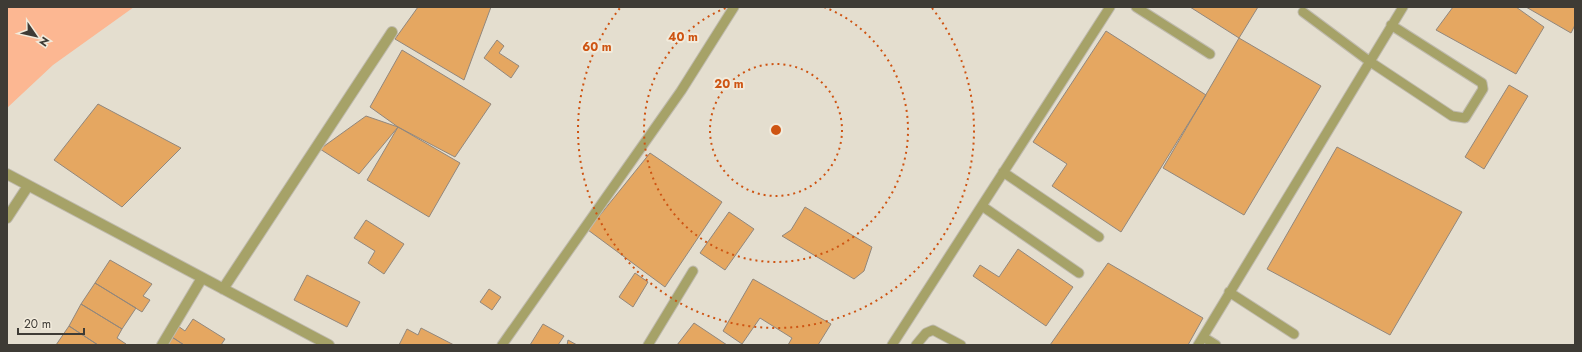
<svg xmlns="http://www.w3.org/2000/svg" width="1582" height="352" viewBox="0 0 1582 352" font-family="Jost,sans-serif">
<rect width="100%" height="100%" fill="#e4decf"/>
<path fill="#fcb792" d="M 7,7 L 134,7 L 53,65 L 7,108 Z"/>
<path fill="#e5a761" stroke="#92877c" d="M 418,7 L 491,7 L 464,80 L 395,39 Z
M 1190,7 L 1258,7 L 1239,38 Z
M 1453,7 L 1516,7 L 1544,27 L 1516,74 L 1436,30 Z
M 1526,7 L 1575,7 L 1575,25 L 1571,33 Z
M 1106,31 L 1206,95 L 1121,232 L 1052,186 L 1067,164 L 1033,142 Z
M 1239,38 L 1321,86 L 1244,215 L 1163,168 Z
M 497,40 L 504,46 L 499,53 L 519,66 L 511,78 L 484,58 Z
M 402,50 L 491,104 L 455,157 L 398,127 L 370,107 Z
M 1509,85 L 1528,96 L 1484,169 L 1465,157 Z
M 98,104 L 181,148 L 122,207 L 54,160 Z
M 366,116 L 398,127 L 359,174 L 320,149 Z
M 398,127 L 460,163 L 429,217 L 367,180 Z
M 1337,147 L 1462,212 L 1390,335 L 1267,269 Z
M 650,153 L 722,202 L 665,287 L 588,230 Z
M 805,207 L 872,247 L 864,271 L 854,279 L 782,236 L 791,230 Z
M 729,212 L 754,229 L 725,270 L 700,253 Z
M 366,220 L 404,244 L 384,274 L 368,263 L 375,251 L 354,238 Z
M 1018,249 L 1073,287 L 1046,326 L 973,276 L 980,265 L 999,277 Z
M 110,260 L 152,284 L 143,296 L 150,300 L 142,312 L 95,283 Z
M 1108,263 L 1203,318 L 1188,345 L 1050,345 Z
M 635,273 L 648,282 L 633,307 L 619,297 Z
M 307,275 L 360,302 L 347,327 L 294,300 Z
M 753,279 L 831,324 L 818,345 L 788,345 L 792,338 L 760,318 L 742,344 L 723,331 Z
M 95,283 L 136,308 L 122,329 L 81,304 Z
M 489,289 L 501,297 L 492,310 L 480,302 Z
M 81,304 L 122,329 L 117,338 L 126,344 L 125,345 L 98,345 L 69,326 Z
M 193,319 L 225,339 L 221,345 L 184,345 L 172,337 L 178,326 L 185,331 Z
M 694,323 L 727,345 L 677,345 Z
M 543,324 L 564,336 L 558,345 L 530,345 Z
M 69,326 L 98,345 L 56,345 Z
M 421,328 L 454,345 L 399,345 L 407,329 L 418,335 Z
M 172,337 L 184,345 L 166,345 Z
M 568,340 L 577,345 L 567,345 Z"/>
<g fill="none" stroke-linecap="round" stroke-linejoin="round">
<g stroke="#bfbaad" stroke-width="11">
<path id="lane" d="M 1136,7 L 1210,54
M 1303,12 L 1369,61 L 1452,116 L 1465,118 L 1483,89 L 1482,83 L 1391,25
M 1003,172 L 1099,237
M 982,206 L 1079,273
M 1229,292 L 1294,334
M 1203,337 L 1216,345
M 502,345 L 681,91 L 734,7
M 648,345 L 693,271
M 892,345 L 1110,7
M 916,345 L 926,333 L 933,330 L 961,345
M 1198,345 L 1403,7"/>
</g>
<g stroke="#bfbaad" stroke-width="12">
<path id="street" d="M 7,174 L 329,345
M 7,218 L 28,186
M 223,289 L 392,32
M 162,345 L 202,278"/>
</g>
<use href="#lane" stroke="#a6a268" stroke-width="9"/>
<use href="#street" stroke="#a6a268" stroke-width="10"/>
</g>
<g fill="none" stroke="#ce5412" stroke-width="2" stroke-dasharray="2 4">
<circle cx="776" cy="130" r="66"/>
<path d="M824 7A132 132 0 1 1 728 7"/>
<path d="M932 8A198 198 0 1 1 620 8"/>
</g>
<circle cx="776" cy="130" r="6" fill="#ce5412" stroke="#f2ebdc" stroke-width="2"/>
<g font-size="12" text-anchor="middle" font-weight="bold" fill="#ce5412" stroke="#f2ebdc" stroke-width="4" stroke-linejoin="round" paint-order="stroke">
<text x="683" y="41">40 m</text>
<text x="597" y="51">60 m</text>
<text x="729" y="88">20 m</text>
</g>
<rect width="1582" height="352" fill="none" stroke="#3e3b35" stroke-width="16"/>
<g transform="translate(36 36) rotate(124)" stroke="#f2ebdc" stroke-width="3" paint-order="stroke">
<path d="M0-3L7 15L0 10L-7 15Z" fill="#3e3b35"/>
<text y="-6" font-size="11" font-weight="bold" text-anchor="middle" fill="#3e3b35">N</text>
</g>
<path d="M18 328v6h66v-6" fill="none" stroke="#3e3b35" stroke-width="2"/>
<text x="24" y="328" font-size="12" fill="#3e3b35" stroke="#f2ebdc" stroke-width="3" paint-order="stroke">20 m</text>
</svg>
